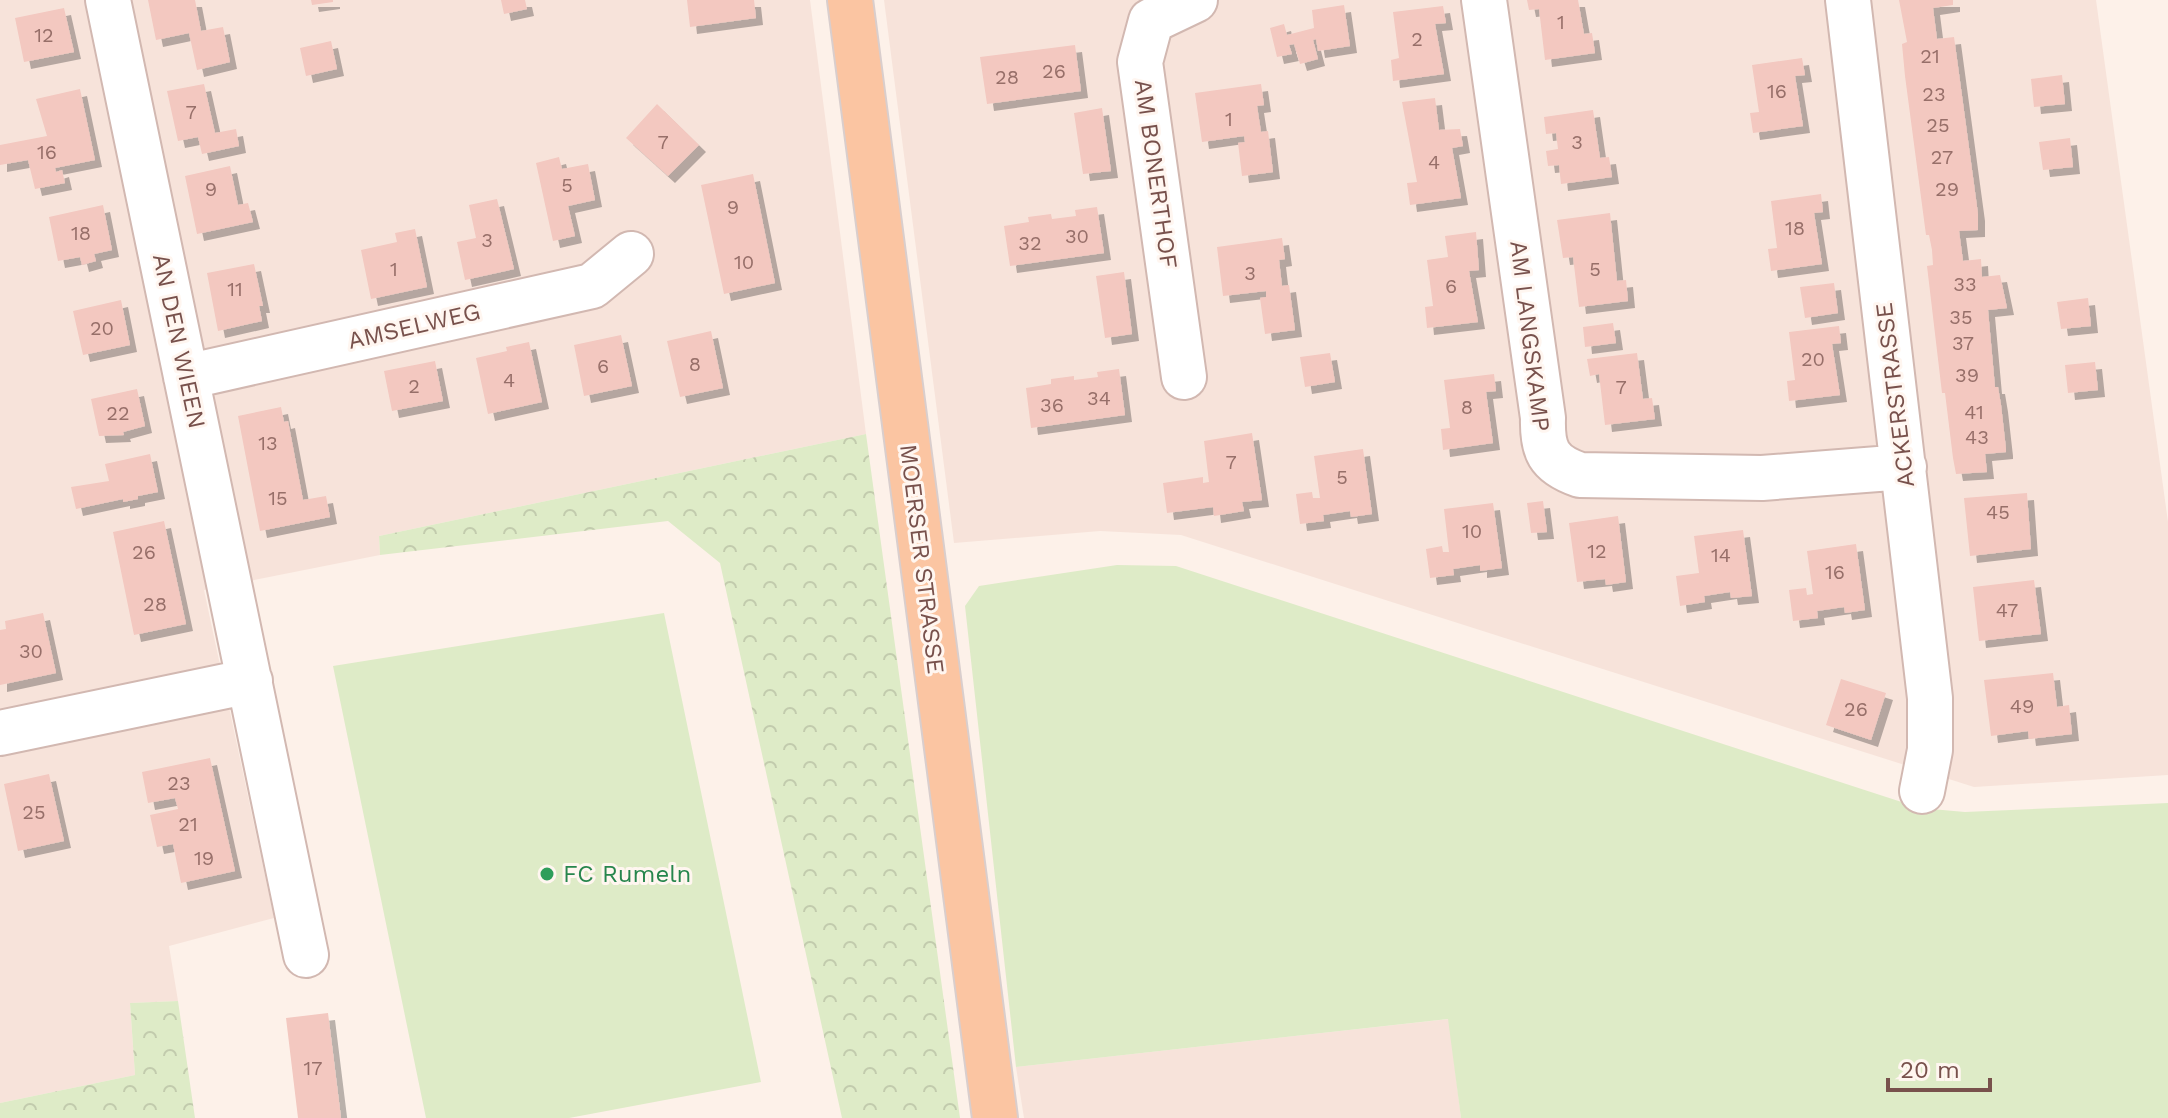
<svg xmlns="http://www.w3.org/2000/svg" width="2168" height="1118" viewBox="0 0 2168 1118" font-family="'Work Sans',sans-serif">
<defs>
<pattern id="forest-crowns" width="20" height="18" patternUnits="userSpaceOnUse" patternTransform="scale(2)"><rect width="20" height="18" fill="#deebc7"/><path d="M2 6a3 3 0 1 1 6 0M12 15a3 3 0 1 1 6 0" fill="none" stroke="#c2cbad"/></pattern>
<filter id="shadow"><feDropShadow dx="7" dy="7" stdDeviation="0" flood-color="#0004"/></filter>
</defs>
<rect width="100%" height="100%" fill="#fdf1e9"/>
<path fill="#f7e3da" d="M 0,0 L 810,0 L 866,434 L 379,536 L 380,555 L 204,590 L 274,918 L 169,946 L 178,1001 L 130,1003 L 135,1075 L 0,1103 Z
M 884,0 L 2096,0 L 2168,522 L 2168,775 L 1974,787 L 1181,535 L 1100,531 L 954,543 Z
M 1449,1019 L 1461,1118 L 1024,1118 L 1016,1067 Z"/>
<path fill="#deebc7" d="M 1117,565 L 1176,566 L 1920,808 L 1965,812 L 2168,803 L 2168,1118 L 1461,1118 L 1448,1019 L 1016,1067 L 965,606 L 979,586 Z
M 664,613 L 761,1082 L 569,1118 L 426,1118 L 333,666 Z"/>
<path fill="url(#forest-crowns)" d="M 866,434 L 960,1118 L 842,1118 L 720,563 L 668,521 L 380,555 L 379,536 Z
M 178,1001 L 195,1118 L 0,1118 L 0,1103 L 135,1075 L 130,1003 Z"/>
<path fill="#f3c8c0" filter="url(#shadow)" d="M 148,0 L 195,0 L 201,31 L 223,27 L 230,62 L 197,70 L 189,33 L 156,40 Z
M 311,0 L 333,0 L 333,2 L 312,5 Z
M 501,0 L 525,0 L 527,9 L 504,14 Z
M 687,0 L 754,0 L 756,18 L 690,27 Z
M 1527,0 L 1578,0 L 1584,34 L 1592,33 L 1595,53 L 1545,60 L 1539,9 L 1529,10 Z
M 1899,0 L 1953,0 L 1953,5 L 1933,8 L 1937,39 L 1954,37 L 1978,214 L 1978,230 L 1959,231 L 1963,261 L 1981,259 L 1982,277 L 2000,275 L 2007,308 L 1988,310 L 1995,387 L 1998,387 L 2001,405 L 2006,449 L 2006,452 L 1985,454 L 1987,472 L 1956,474 L 1953,458 L 1945,393 L 1942,393 L 1927,266 L 1933,265 L 1932,250 L 1929,235 L 1926,235 L 1905,76 L 1902,44 L 1907,42 Z
M 1344,5 L 1350,46 L 1318,51 L 1316,39 L 1313,40 L 1318,59 L 1300,64 L 1294,44 L 1289,45 L 1292,54 L 1277,57 L 1270,28 L 1284,24 L 1287,35 L 1314,28 L 1312,10 Z
M 1443,6 L 1446,23 L 1435,24 L 1444,74 L 1393,81 L 1391,60 L 1399,58 L 1393,12 Z
M 64,8 L 74,52 L 24,62 L 15,18 Z
M 331,41 L 337,69 L 306,76 L 300,48 Z
M 1075,45 L 1081,91 L 987,104 L 980,57 Z
M 1802,58 L 1805,75 L 1795,76 L 1803,126 L 1753,133 L 1750,113 L 1759,112 L 1752,65 Z
M 2062,75 L 2065,104 L 2034,107 L 2031,79 Z
M 204,84 L 215,133 L 236,129 L 239,146 L 202,154 L 198,137 L 178,141 L 167,91 Z
M 1261,84 L 1264,105 L 1257,106 L 1261,132 L 1268,131 L 1273,172 L 1242,176 L 1238,143 L 1245,142 L 1244,136 L 1202,142 L 1195,93 Z
M 80,89 L 95,160 L 55,168 L 56,172 L 62,170 L 65,183 L 35,189 L 28,160 L 0,165 L 0,145 L 47,136 L 36,99 Z
M 1435,98 L 1439,130 L 1460,129 L 1463,146 L 1452,148 L 1461,198 L 1410,205 L 1407,183 L 1417,182 L 1402,102 Z
M 657,104 L 699,145 L 668,176 L 626,138 Z
M 1102,108 L 1111,171 L 1083,174 L 1074,113 Z
M 1593,110 L 1600,158 L 1609,157 L 1612,177 L 1561,184 L 1559,165 L 1548,166 L 1546,151 L 1558,149 L 1556,133 L 1546,134 L 1544,117 Z
M 2070,138 L 2073,167 L 2043,170 L 2039,142 Z
M 559,157 L 562,169 L 588,164 L 595,200 L 568,206 L 575,236 L 553,241 L 536,163 Z
M 230,166 L 238,205 L 248,203 L 253,222 L 197,234 L 185,176 Z
M 753,174 L 775,283 L 724,294 L 701,185 Z
M 1821,194 L 1823,212 L 1814,213 L 1822,264 L 1771,271 L 1768,249 L 1777,248 L 1771,201 Z
M 497,199 L 514,269 L 465,280 L 457,242 L 476,238 L 469,205 Z
M 103,205 L 112,250 L 94,254 L 96,261 L 82,265 L 80,257 L 58,261 L 49,217 Z
M 1097,207 L 1104,253 L 1010,266 L 1004,226 L 1029,222 L 1028,217 L 1051,214 L 1052,219 L 1076,216 L 1075,210 Z
M 1610,213 L 1617,281 L 1626,280 L 1628,301 L 1579,307 L 1573,257 L 1563,258 L 1557,220 Z
M 415,229 L 427,287 L 371,299 L 361,250 L 397,242 L 395,233 Z
M 1476,232 L 1479,270 L 1469,271 L 1478,322 L 1427,328 L 1425,307 L 1433,306 L 1427,260 L 1448,257 L 1445,236 Z
M 1282,238 L 1285,259 L 1279,260 L 1282,286 L 1289,285 L 1295,330 L 1265,334 L 1260,298 L 1266,297 L 1266,291 L 1223,296 L 1217,247 Z
M 254,264 L 263,306 L 259,306 L 262,321 L 218,331 L 207,273 Z
M 1124,272 L 1132,334 L 1105,338 L 1096,276 Z
M 1834,283 L 1838,313 L 1805,318 L 1800,287 Z
M 2088,298 L 2091,326 L 2061,329 L 2057,302 Z
M 121,300 L 130,345 L 83,355 L 73,311 Z
M 1613,323 L 1616,343 L 1585,347 L 1583,327 Z
M 1839,326 L 1841,343 L 1832,344 L 1840,395 L 1789,401 L 1787,381 L 1795,380 L 1789,332 Z
M 711,331 L 723,388 L 680,397 L 667,341 Z
M 621,335 L 632,386 L 584,396 L 574,345 Z
M 529,342 L 542,402 L 488,414 L 476,358 L 507,351 L 506,347 Z
M 1330,353 L 1335,382 L 1305,387 L 1300,357 Z
M 1637,353 L 1643,399 L 1652,398 L 1655,419 L 1605,425 L 1599,374 L 1590,376 L 1587,359 Z
M 435,361 L 443,401 L 392,411 L 384,371 Z
M 2095,362 L 2098,390 L 2068,393 L 2065,365 Z
M 1119,369 L 1125,415 L 1031,428 L 1026,388 L 1051,384 L 1051,379 L 1074,376 L 1074,380 L 1098,377 L 1097,372 Z
M 1494,374 L 1496,391 L 1486,392 L 1493,443 L 1443,450 L 1441,429 L 1450,428 L 1444,380 Z
M 137,389 L 145,426 L 123,432 L 124,435 L 99,436 L 91,399 Z
M 281,407 L 284,422 L 288,421 L 303,500 L 326,496 L 330,517 L 260,531 L 238,416 Z
M 1252,433 L 1262,500 L 1242,502 L 1244,511 L 1214,516 L 1213,507 L 1167,513 L 1163,483 L 1203,477 L 1203,483 L 1209,482 L 1204,441 Z
M 1363,449 L 1372,514 L 1351,517 L 1350,511 L 1323,515 L 1324,521 L 1300,524 L 1296,494 L 1312,492 L 1313,498 L 1320,498 L 1314,456 Z
M 150,454 L 158,492 L 138,496 L 138,499 L 123,502 L 123,499 L 76,509 L 71,487 L 109,481 L 105,464 Z
M 2027,493 L 2031,549 L 1970,556 L 1964,498 Z
M 1543,501 L 1547,532 L 1531,533 L 1527,503 Z
M 1493,503 L 1502,568 L 1480,571 L 1480,565 L 1453,569 L 1454,575 L 1430,578 L 1426,549 L 1442,546 L 1443,552 L 1449,552 L 1444,509 Z
M 1618,516 L 1626,582 L 1606,585 L 1605,579 L 1577,582 L 1569,523 Z
M 164,521 L 186,624 L 134,635 L 113,532 Z
M 1743,530 L 1752,596 L 1731,598 L 1730,592 L 1704,596 L 1705,602 L 1680,606 L 1676,576 L 1699,573 L 1694,536 Z
M 1856,544 L 1865,610 L 1845,613 L 1844,607 L 1817,611 L 1818,618 L 1793,621 L 1789,590 L 1806,588 L 1807,595 L 1813,594 L 1807,551 Z
M 2034,580 L 2041,634 L 1979,641 L 1973,587 Z
M 43,613 L 56,673 L 0,685 L 0,630 L 6,629 L 5,621 Z
M 2053,673 L 2057,707 L 2069,705 L 2072,734 L 2029,739 L 2028,731 L 1991,736 L 1984,680 Z
M 1841,679 L 1886,693 L 1871,740 L 1826,725 Z
M 210,758 L 235,871 L 181,883 L 173,844 L 157,847 L 150,815 L 178,809 L 175,798 L 148,803 L 142,772 Z
M 49,774 L 64,841 L 18,851 L 4,784 Z
M 328,1013 L 341,1118 L 298,1118 L 286,1018 Z"/>
<g fill="none" stroke-linecap="round" stroke-linejoin="round">
<g stroke="#d2b8b1" stroke-width="48">
<path id="minor" d="M 108,0 L 306,955
M 1484,0 L 1543,418 C 1542,450 1548,464 1580,475 L 1762,478 L 1904,467
M 1848,0 L 1930,698 L 1930,750 L 1922,791
M 186,377 L 592,286 L 631,254
M 1184,377 L 1140,62 L 1151,21 L 1195,0
M 0,733 L 250,681"/>
</g>
<g stroke="#d9cecd" stroke-width="48">
<path id="major" d="M 850,0 L 995,1118"/>
</g>
<use href="#minor" stroke="#fff" stroke-width="44"/>
<use href="#major" stroke="#fbc5a2" stroke-width="44"/>
</g>
<circle fill="#2e9e5b" stroke="#fff6f0" stroke-width="3" cx="547" cy="874" r="8"/>
<g text-anchor="middle" dominant-baseline="central" stroke-width="6" stroke-linejoin="round" paint-order="stroke">
<g font-size="20" fill="#976f69">
<text x="1561" y="22">1</text>
<text x="44" y="35">12</text>
<text x="1417" y="39">2</text>
<text x="1930" y="56">21</text>
<text x="1054" y="71">26</text>
<text x="1007" y="77">28</text>
<text x="1777" y="91">16</text>
<text x="1934" y="94">23</text>
<text x="191" y="112">7</text>
<text x="1229" y="119">1</text>
<text x="1938" y="125">25</text>
<text x="663" y="142">7</text>
<text x="1577" y="142">3</text>
<text x="47" y="152">16</text>
<text x="1942" y="157">27</text>
<text x="1434" y="162">4</text>
<text x="567" y="185">5</text>
<text x="211" y="189">9</text>
<text x="1947" y="189">29</text>
<text x="733" y="207">9</text>
<text x="1795" y="228">18</text>
<text x="81" y="233">18</text>
<text x="1077" y="236">30</text>
<text x="487" y="240">3</text>
<text x="1030" y="243">32</text>
<text x="744" y="262">10</text>
<text x="394" y="269">1</text>
<text x="1595" y="269">5</text>
<text x="1250" y="273">3</text>
<text x="1965" y="284">33</text>
<text x="1451" y="286">6</text>
<text x="235" y="289">11</text>
<text x="1961" y="317">35</text>
<text x="102" y="328">20</text>
<text x="1963" y="343">37</text>
<text x="1813" y="359">20</text>
<text x="695" y="364">8</text>
<text x="603" y="366">6</text>
<text x="1967" y="375">39</text>
<text x="509" y="380">4</text>
<text x="414" y="386">2</text>
<text x="1621" y="387">7</text>
<text x="1099" y="398">34</text>
<text x="1052" y="405">36</text>
<text x="1467" y="407">8</text>
<text x="1974" y="412">41</text>
<text x="118" y="413">22</text>
<text x="1977" y="437">43</text>
<text x="268" y="443">13</text>
<text x="1231" y="462">7</text>
<text x="1342" y="477">5</text>
<text x="278" y="498">15</text>
<text x="1998" y="512">45</text>
<text x="1472" y="531">10</text>
<text x="1597" y="551">12</text>
<text x="144" y="552">26</text>
<text x="1721" y="555">14</text>
<text x="1835" y="572">16</text>
<text x="155" y="604">28</text>
<text x="2007" y="610">47</text>
<text x="31" y="651">30</text>
<text x="2022" y="706">49</text>
<text x="1856" y="709">26</text>
<text x="179" y="783">23</text>
<text x="34" y="812">25</text>
<text x="188" y="824">21</text>
<text x="204" y="858">19</text>
<text x="313" y="1068">17</text>
</g>
<g font-size="24" fill="#78514c" stroke="#fff6f0">
<text transform="translate(1156 174) rotate(82)">AM BONERTHOF</text>
<text transform="translate(414 326) rotate(-13)">AMSELWEG</text>
<text transform="translate(1530 336) rotate(83)">AM LANGSKAMP</text>
<text transform="translate(179 341) rotate(78)">AN DEN WIEEN</text>
<text transform="translate(1895 395) rotate(-97)">ACKERSTRASSE</text>
<text transform="translate(922 559) rotate(83)">MOERSER STRASSE</text>
</g>
<g font-size="24" fill="#27864d" stroke="#fff6f0" text-anchor="start">
<text x="563" y="874">FC Rumeln</text>
</g>
</g>
<path d="M1888 1078v12h102v-12" fill="none" stroke="#78514c" stroke-width="4"/>
<text x="1900" y="1078" font-size="24" fill="#78514c" stroke="#fff6f0" stroke-width="6" paint-order="stroke">20 m</text>
</svg>
